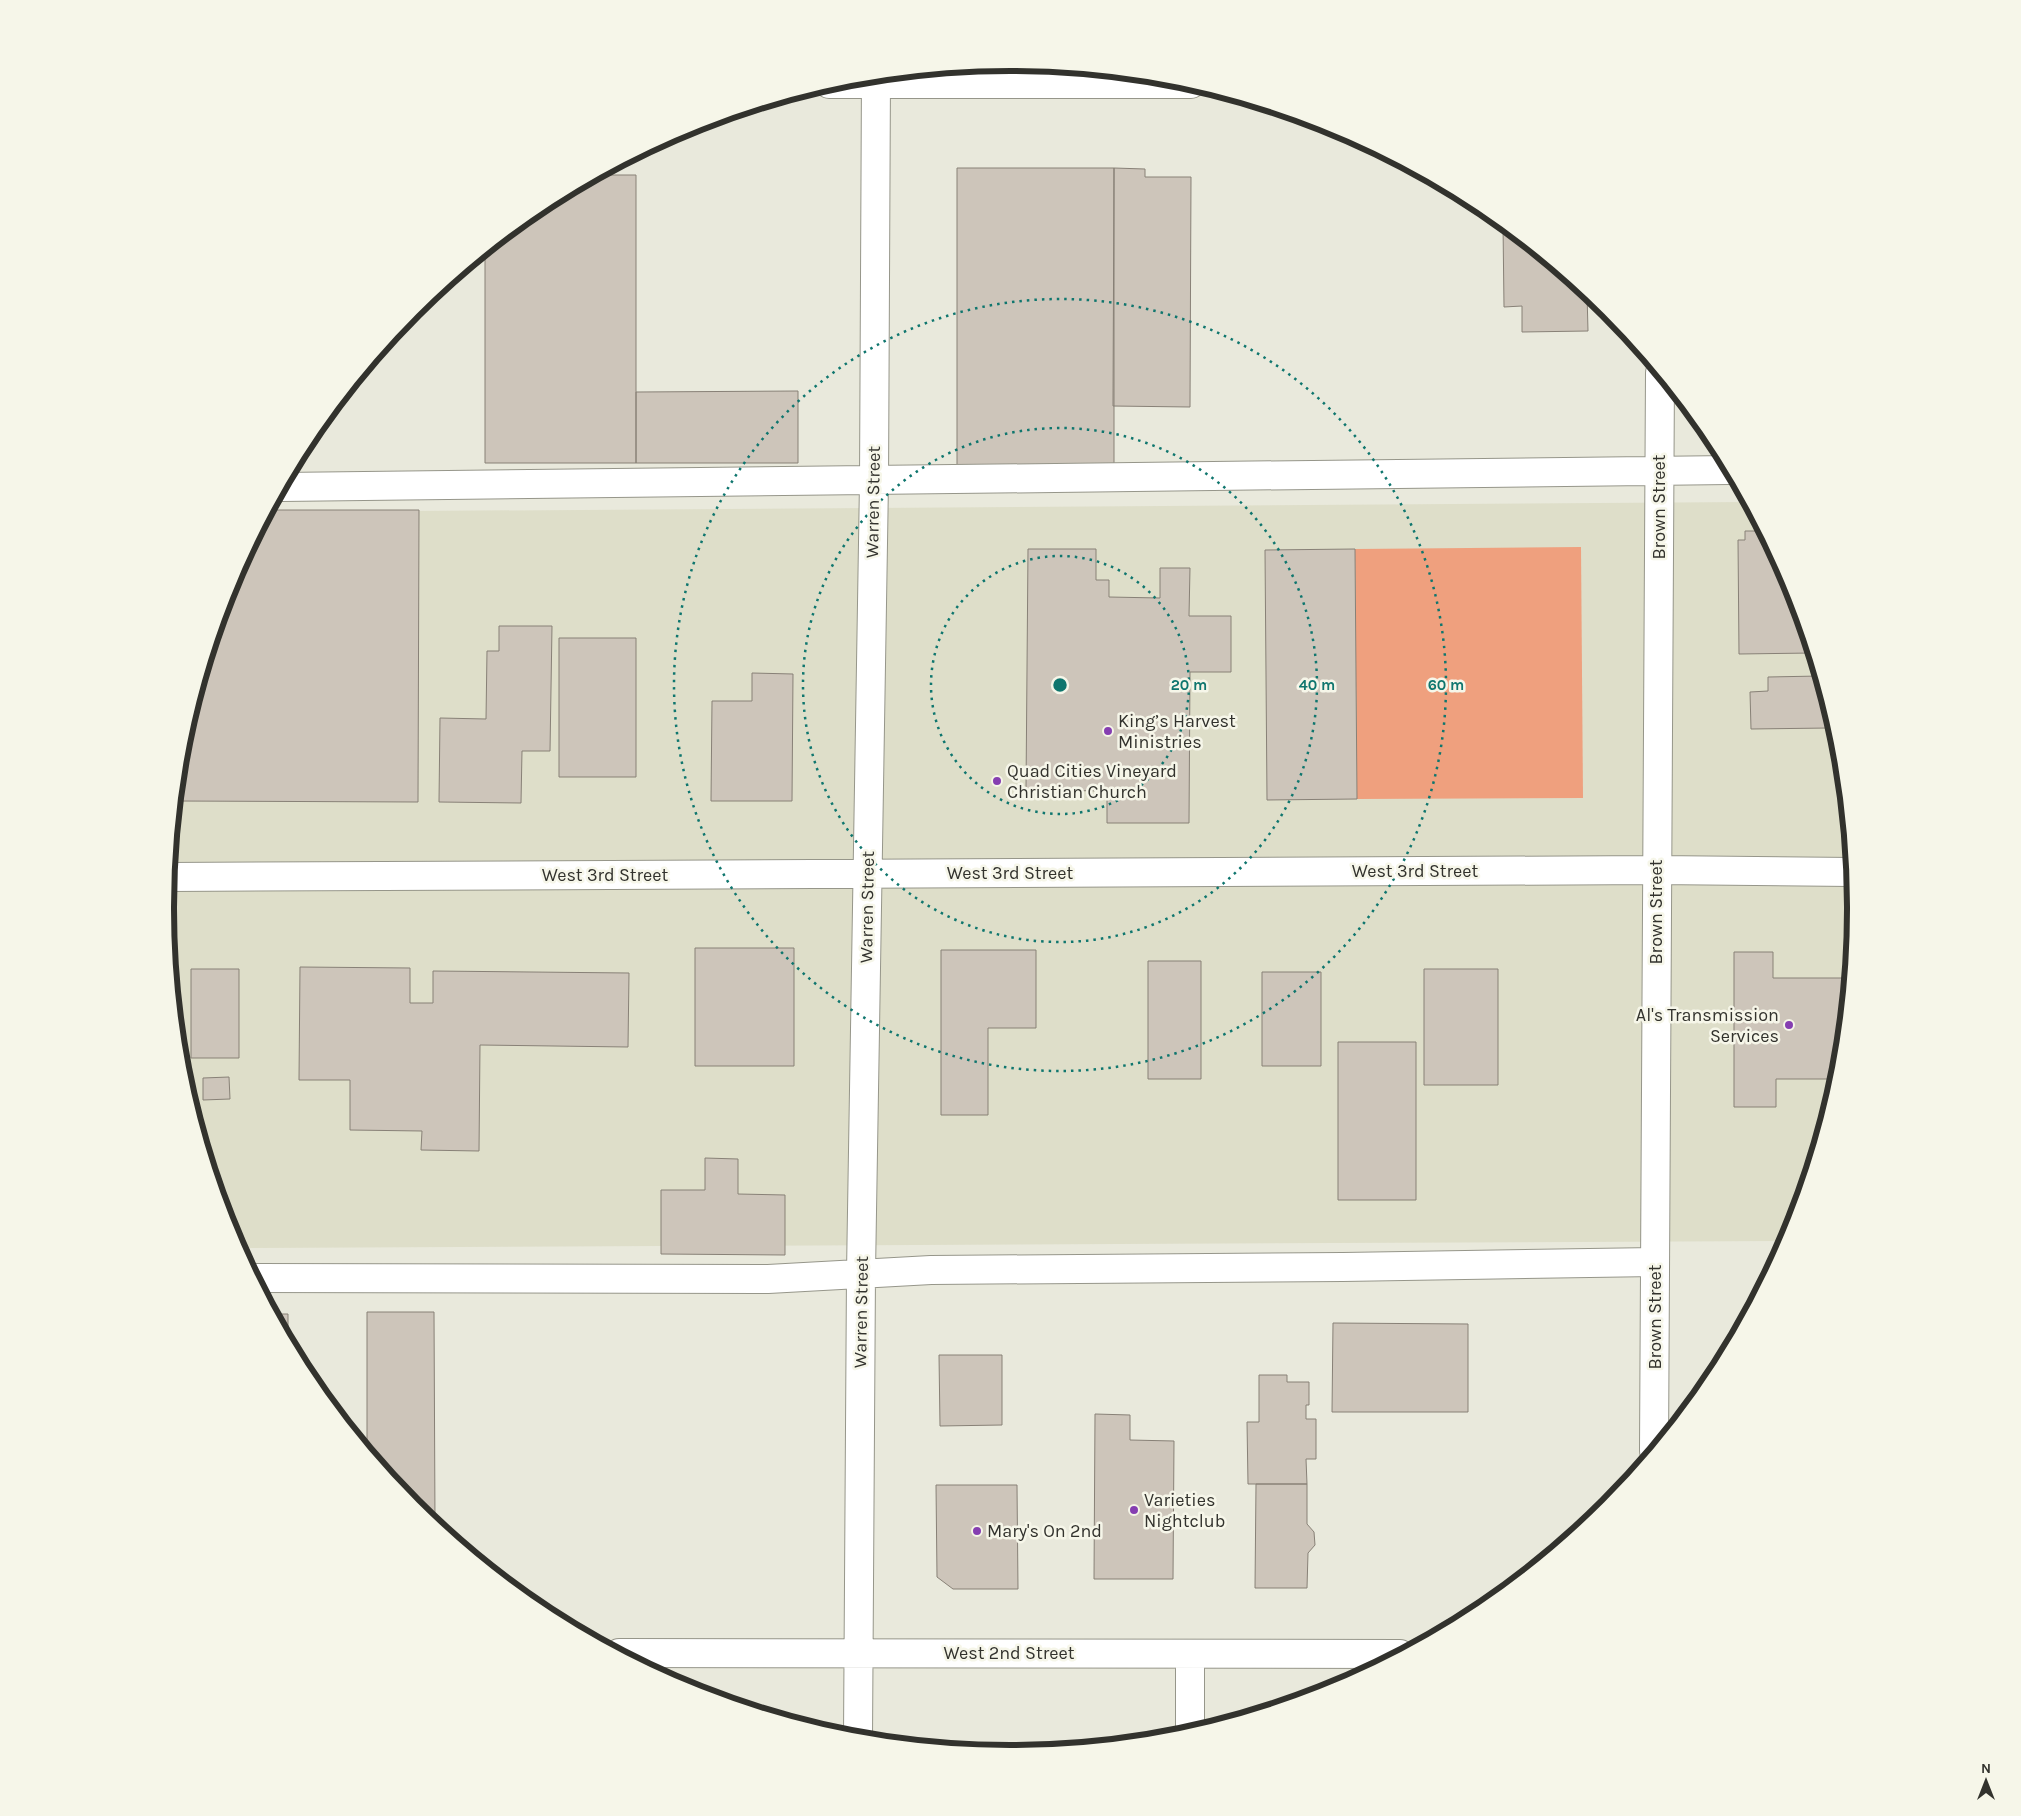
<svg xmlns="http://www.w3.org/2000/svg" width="2021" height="1816" viewBox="0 0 2021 1816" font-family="Karla,sans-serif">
<rect width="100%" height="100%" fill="#e9e9dc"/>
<path fill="#dedec9" d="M 1748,502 L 1792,585 L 1840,743 L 1856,908 L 1840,1073 L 1792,1232 L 1787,1241 L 238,1248 L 229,1231 L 181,1073 L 165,908 L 181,743 L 268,512 Z"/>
<path fill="#efa07e" d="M 1581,547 L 1583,798 L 1357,799 L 1355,549 Z"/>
<path fill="#cdc5ba" stroke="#888177" d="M 957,168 L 1114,168 L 1114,467 L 957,467 Z
M 1114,168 L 1145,169 L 1145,177 L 1191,177 L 1190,407 L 1113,406 Z
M 596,175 L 636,175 L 636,463 L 485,463 L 485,251 L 541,205 Z
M 1503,223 L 1587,293 L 1588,331 L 1522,332 L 1522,306 L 1504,307 Z
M 798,391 L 798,463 L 636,463 L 636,392 Z
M 269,510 L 419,510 L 418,802 L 176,801 L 181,743 L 229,584 Z
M 1745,531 L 1763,531 L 1792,585 L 1812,653 L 1739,654 L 1738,540 L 1745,540 Z
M 1028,549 L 1096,549 L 1096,580 L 1109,580 L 1109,597 L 1160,598 L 1160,568 L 1190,568 L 1189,616 L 1231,616 L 1231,672 L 1190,672 L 1189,823 L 1107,823 L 1107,791 L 1026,790 Z
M 1355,549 L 1357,799 L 1267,800 L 1265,550 Z
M 499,626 L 552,626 L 550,751 L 522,751 L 521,803 L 439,802 L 440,718 L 486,719 L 487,651 L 499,651 Z
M 559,638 L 636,638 L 636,777 L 559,777 Z
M 752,673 L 793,674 L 792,801 L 711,801 L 712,701 L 752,701 Z
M 1820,676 L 1839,741 L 1829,741 L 1829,728 L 1751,729 L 1750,692 L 1768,691 L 1768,677 Z
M 695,948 L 794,948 L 794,1066 L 695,1066 Z
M 941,950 L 1036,950 L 1036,1028 L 988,1028 L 988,1115 L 941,1115 Z
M 1734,952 L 1773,952 L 1773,978 L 1849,978 L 1838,1079 L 1776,1079 L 1776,1107 L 1734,1107 Z
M 1148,961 L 1201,961 L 1201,1079 L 1148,1079 Z
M 300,967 L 410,968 L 410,1003 L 433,1003 L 433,971 L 629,973 L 628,1047 L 480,1045 L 479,1151 L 421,1150 L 422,1131 L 350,1130 L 350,1080 L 299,1080 Z
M 191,969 L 239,969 L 239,1058 L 191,1058 Z
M 1424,969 L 1498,969 L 1498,1085 L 1424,1085 Z
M 1262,972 L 1321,972 L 1321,1066 L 1262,1066 Z
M 1338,1042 L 1416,1042 L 1416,1200 L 1338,1200 Z
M 229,1077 L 230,1099 L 203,1100 L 203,1078 Z
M 705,1158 L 738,1159 L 738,1194 L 785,1195 L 785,1255 L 661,1254 L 661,1190 L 705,1190 Z
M 367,1312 L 434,1312 L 435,1524 L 412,1506 L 367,1451 Z
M 273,1314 L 288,1314 L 288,1341 Z
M 1333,1323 L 1468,1324 L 1468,1412 L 1332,1412 Z
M 939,1355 L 1002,1355 L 1002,1425 L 940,1426 Z
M 1259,1375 L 1287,1375 L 1287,1382 L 1309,1382 L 1309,1405 L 1306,1405 L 1306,1419 L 1316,1419 L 1316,1459 L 1306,1459 L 1307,1484 L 1248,1484 L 1247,1422 L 1259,1422 Z
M 1095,1414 L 1130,1415 L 1130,1440 L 1174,1441 L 1173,1579 L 1094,1579 Z
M 1256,1484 L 1307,1484 L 1307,1524 L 1314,1532 L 1315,1545 L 1308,1553 L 1307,1588 L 1255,1588 Z
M 936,1485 L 1017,1485 L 1018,1589 L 953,1589 L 937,1577 Z"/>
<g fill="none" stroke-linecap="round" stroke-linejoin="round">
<g stroke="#96968a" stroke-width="30">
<path id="minor" d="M 281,487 L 1730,470
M 168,877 L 1657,870 L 1852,872
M 254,1278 L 768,1279 L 931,1270 L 1343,1267 L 1655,1262
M 1654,1451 L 1660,373
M 619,1653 L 1400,1654
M 1190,1654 L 1190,1733
M 858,1738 L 861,1273 L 874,482 L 876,76"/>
</g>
<g stroke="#96968a" stroke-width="30">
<path id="major" d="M 829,84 L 1191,84"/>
</g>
<use href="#minor" stroke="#fff" stroke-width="28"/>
<use href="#major" stroke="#fff" stroke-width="28"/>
</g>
<g fill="none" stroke="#0f766e" stroke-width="2.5" stroke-dasharray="2.5 5">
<circle cx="1060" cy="685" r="129"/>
<circle cx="1060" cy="685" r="257"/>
<circle cx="1060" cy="685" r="386"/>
</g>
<g fill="#853eb1" stroke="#f6f6e9" stroke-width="2">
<circle cx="1108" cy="731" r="5"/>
<circle cx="997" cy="781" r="5"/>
<circle cx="1789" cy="1025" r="5"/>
<circle cx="1134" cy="1510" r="5"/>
<circle cx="977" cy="1531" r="5"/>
</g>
<g text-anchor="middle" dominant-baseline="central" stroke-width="5" stroke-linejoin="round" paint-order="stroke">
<g font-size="18" fill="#32322d" stroke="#f6f6e9">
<text transform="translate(873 502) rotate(-89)">Warren Street</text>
<text transform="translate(1659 507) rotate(-90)">Brown Street</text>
<text x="1415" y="871">West 3rd Street</text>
<text x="1010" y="873">West 3rd Street</text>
<text x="605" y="875">West 3rd Street</text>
<text transform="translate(867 907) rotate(-89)">Warren Street</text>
<text transform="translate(1656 912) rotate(-90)">Brown Street</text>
<text transform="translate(861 1312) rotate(-89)">Warren Street</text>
<text transform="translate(1655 1317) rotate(-90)">Brown Street</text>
<text x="1009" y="1653">West 2nd Street</text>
</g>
<g font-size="18" fill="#32322d" stroke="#f6f6e9" text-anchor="start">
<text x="1118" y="721">King’s Harvest<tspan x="1118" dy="21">Ministries</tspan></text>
<text x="1007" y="771">Quad Cities Vineyard<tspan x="1007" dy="21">Christian Church</tspan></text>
<text x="1779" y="1015" text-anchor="end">Al's Transmission<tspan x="1779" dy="21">Services</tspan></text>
<text x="1144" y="1500">Varieties<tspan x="1144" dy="21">Nightclub</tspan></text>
<text x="987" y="1531">Mary's On 2nd</text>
</g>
</g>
<path d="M0 0H2021V1816H0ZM1010 71H1011A836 836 0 0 1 1847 907V909A836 836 0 0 1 1011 1745H1010A836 836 0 0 1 174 909V907A836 836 0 0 1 1010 71Z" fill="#f6f6e9" fill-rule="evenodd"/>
<path fill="none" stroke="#32322d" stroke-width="6" d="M1010 71H1011A836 836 0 0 1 1847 907V909A836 836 0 0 1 1011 1745H1010A836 836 0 0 1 174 909V907A836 836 0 0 1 1010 71Z"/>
<circle cx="1060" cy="685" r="8" fill="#0f766e" stroke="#f6f6e9" stroke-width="2.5"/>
<g font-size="15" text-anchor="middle" font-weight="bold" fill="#0f766e" stroke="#f6f6e9" stroke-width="5" stroke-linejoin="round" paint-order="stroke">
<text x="1189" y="690">20 m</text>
<text x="1317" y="690">40 m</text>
<text x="1446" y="690">60 m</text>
</g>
<g transform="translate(1986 1781)" stroke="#f6f6e9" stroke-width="4" paint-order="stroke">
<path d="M0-4L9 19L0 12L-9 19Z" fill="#32322d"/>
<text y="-8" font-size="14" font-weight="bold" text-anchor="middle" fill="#32322d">N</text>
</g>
</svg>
